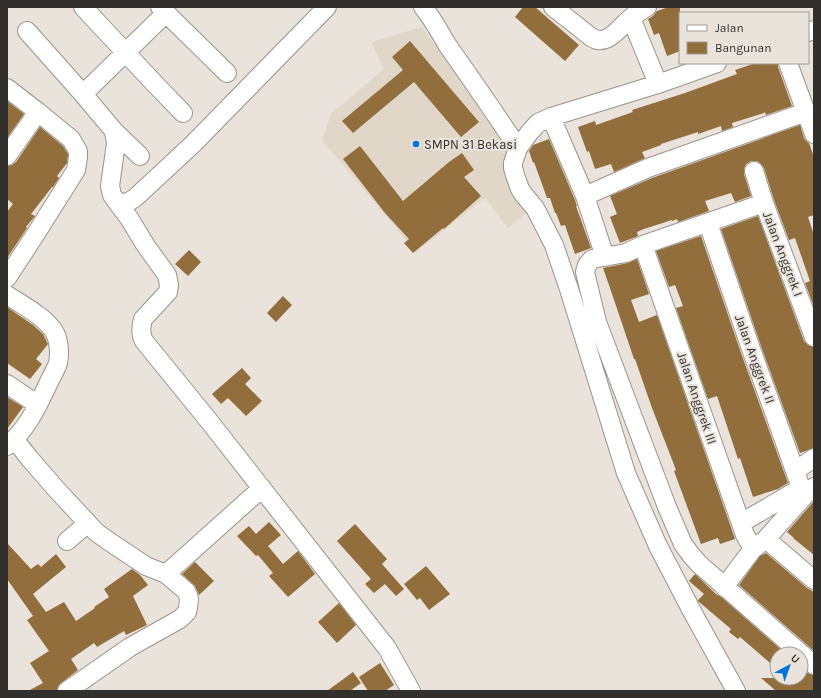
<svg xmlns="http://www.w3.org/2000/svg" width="821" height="698" viewBox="0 0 821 698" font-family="Karla,sans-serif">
<rect width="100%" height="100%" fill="#e9e3db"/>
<path fill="#e1d7c9" d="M 422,27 L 509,148 L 529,211 L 508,228 L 485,198 L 416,252 L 322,140 L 331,114 L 384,69 L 371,42 Z"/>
<path fill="#916e3c" d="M 523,7 L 535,7 L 579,45 L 565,61 L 515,17 Z
M 669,7 L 680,7 L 680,51 L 667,56 L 659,33 L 654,35 L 648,19 L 653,16 L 657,11 Z
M 410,41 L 479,122 L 461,137 L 414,82 L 353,133 L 342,121 L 403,70 L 392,57 Z
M 756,63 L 778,63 L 778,67 L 792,106 L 766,115 L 765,112 L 764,113 L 732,123 L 733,127 L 722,131 L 721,126 L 698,134 L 698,132 L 661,144 L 661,145 L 642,152 L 645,158 L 614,172 L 611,164 L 595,169 L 589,151 L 587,152 L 578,127 L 595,121 L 596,125 L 633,112 L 632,110 L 685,93 L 737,74 L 735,70 Z
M 7,101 L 24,114 L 7,138 Z
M 800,125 L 804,138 L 807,142 L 809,143 L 814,157 L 814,215 L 808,217 L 814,235 L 814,307 L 805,283 L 810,281 L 795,238 L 789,240 L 774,200 L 764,168 L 761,164 L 757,161 L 751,161 L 746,164 L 744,169 L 744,174 L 751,196 L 735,202 L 731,193 L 705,201 L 709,211 L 678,222 L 677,219 L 672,221 L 672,220 L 644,229 L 637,232 L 638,236 L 620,243 L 610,217 L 617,214 L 610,196 L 652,178 Z
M 40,127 L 63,146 L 68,154 L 67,163 L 57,176 L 59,178 L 53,187 L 52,187 L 31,214 L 35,216 L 26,227 L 27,228 L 7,258 L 7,212 L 13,204 L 7,199 L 7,166 L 12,165 L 16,162 Z
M 549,139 L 575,200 L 577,206 L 576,206 L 591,248 L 575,254 L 565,225 L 561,226 L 556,213 L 555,213 L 550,198 L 547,198 L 534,162 L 533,163 L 529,151 L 533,145 Z
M 360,146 L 403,201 L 449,162 L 462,153 L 474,170 L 464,177 L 481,196 L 444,229 L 443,228 L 413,253 L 404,243 L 409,239 L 385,213 L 343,159 Z
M 758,216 L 804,341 L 808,345 L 814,347 L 814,448 L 800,453 L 761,346 L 721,229 Z
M 701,236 L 741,353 L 788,483 L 778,489 L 753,497 L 740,458 L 738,459 L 717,396 L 708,399 L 676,308 L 683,306 L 675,285 L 669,287 L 656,251 Z
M 189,250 L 201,262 L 188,276 L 175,264 Z
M 637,259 L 649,294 L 631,300 L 639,322 L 657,315 L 735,539 L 720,544 L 718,538 L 701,544 L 674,471 L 676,470 L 671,457 L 652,408 L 635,359 L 634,359 L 610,288 L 603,268 L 628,263 Z
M 283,296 L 292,305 L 276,322 L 267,313 Z
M 7,307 L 33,325 L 43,334 L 48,344 L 36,359 L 42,364 L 30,379 L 7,363 Z
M 242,368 L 251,378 L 245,384 L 262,401 L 246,416 L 228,398 L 221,404 L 212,394 Z
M 7,397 L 23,407 L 7,429 Z
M 814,501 L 814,555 L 793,538 L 794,538 L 787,532 Z
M 269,522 L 281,535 L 268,546 L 283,564 L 298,551 L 315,574 L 288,597 L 269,576 L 273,573 L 258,555 L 256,556 L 237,536 L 249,526 L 256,534 Z
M 355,524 L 387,559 L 382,564 L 404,589 L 396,596 L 385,584 L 374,593 L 365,584 L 371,579 L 337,541 Z
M 7,543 L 31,569 L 38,564 L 41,567 L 56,554 L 66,567 L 33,594 L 46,612 L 64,602 L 76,621 L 95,608 L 94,607 L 109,597 L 104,589 L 132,569 L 140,575 L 148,585 L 133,596 L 147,625 L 126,635 L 124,631 L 97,647 L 94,643 L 71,659 L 78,670 L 61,683 L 58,686 L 57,691 L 28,691 L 43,683 L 30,663 L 49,651 L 27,620 L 33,616 L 7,579 Z
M 766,553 L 807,588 L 814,592 L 814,651 L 739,585 L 760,556 Z
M 195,562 L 214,581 L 199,595 L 195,586 L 182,574 Z
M 426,566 L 450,594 L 429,610 L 420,598 L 417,600 L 404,584 Z
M 695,574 L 717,595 L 720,596 L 786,654 L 777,654 L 777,669 L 740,637 L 738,639 L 729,632 L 731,629 L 698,601 L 698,600 L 704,594 L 689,581 Z
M 339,603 L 356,625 L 337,643 L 318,622 Z
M 380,663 L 394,685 L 385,691 L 368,691 L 359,677 Z
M 801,668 L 807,673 L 814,675 L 814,691 L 776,691 L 761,678 L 801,678 Z
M 353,672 L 361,683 L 350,691 L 327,691 Z"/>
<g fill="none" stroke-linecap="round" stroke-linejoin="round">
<g stroke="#99938b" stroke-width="20">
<path id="minor" d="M 83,7 L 154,83 L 183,113
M 327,7 L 193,144 L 136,197 L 130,201 L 119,205 L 129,218 L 146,246 L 167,275 L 169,285 L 168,292 L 143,319 C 141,326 140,334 144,341 L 209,421 L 387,648 L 411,691
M 423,7 C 433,19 440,33 448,46 C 472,80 495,113 518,148
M 553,7 L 591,37 C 607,48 619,27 631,18 C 635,14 641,11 647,7
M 166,13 L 227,73
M 631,18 L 658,84
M 27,31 L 83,94 L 114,131 L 116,143 L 110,186 L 112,195 L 119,205
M 808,32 L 814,30
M 717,63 L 658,84 L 551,117 L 538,123 L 529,133 L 518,148 L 513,163 L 513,168 L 516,178 L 520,189 L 524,195 L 535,208 L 554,245 L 569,289 L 626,473 L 658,546 L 694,615 L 736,691
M 788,63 L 814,134
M 7,88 L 38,112 L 71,139 L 78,151 L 78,157 L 76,170 L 37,232 L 7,278
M 83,94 L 166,13 L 160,7
M 551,117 L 585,196 L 605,257
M 114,131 L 140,156
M 7,156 L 38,112
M 754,171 L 764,203 L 814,337
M 585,196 L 648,168 L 806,112
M 764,203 L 643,245 L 626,253 L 592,259 L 587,265 L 585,272 L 597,322 L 667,507 L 683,544 L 691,555 L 699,564 L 814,665
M 708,223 L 751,349 L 775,415 L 801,488 L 805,495
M 643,245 L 745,535 L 753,549
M 7,295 C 21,304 47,318 55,333 C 59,341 60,354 58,363 C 56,369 52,376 49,382 C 37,407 28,428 7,446
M 7,384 L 38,405
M 15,440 L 30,459 L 56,489 L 96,532 L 107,540 L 146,566 L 166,574 L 186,591 L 188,595 L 189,599 L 188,608 L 187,612 L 180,619 L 130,647 L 67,691
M 795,471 L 814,458
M 741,523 L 801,488
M 766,539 L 814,580
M 67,541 L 88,523
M 166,574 L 262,488
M 724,587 L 753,549 L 766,539 L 805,495 L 811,490 L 814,487"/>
</g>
<use href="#minor" stroke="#fff" stroke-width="18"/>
</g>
<circle fill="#0074db" stroke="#e9e3db" stroke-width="1.5" cx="416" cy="144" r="4"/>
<g text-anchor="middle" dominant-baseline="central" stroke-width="4" stroke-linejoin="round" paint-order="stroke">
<g font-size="13" fill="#32302d" stroke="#e9e3db" text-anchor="start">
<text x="424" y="144">SMPN 31 Bekasi</text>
</g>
<g font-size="13" fill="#32302d" stroke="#e9e3db">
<text transform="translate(783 254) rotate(69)">Jalan Anggrek I</text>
<text transform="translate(755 359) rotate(70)">Jalan Anggrek II</text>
<text transform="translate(697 398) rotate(71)">Jalan Anggrek III</text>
</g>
</g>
<rect width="821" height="698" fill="none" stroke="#32302d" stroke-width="16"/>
<rect x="679" y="12" width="130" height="52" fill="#e9e3db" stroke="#a09b95"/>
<rect x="687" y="25" width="20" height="6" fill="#ffffff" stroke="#a09b95"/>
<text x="715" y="32" font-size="12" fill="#32302d">Jalan</text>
<rect x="687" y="42" width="20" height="12" fill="#916e3c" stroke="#a09b95"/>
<text x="715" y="52" font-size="12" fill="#32302d">Bangunan</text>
<g transform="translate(789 666) rotate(41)"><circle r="19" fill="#e9e3db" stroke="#a09b95"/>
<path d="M0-3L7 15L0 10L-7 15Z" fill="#0074db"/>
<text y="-6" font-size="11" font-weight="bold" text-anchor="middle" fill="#32302d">U</text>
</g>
</svg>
